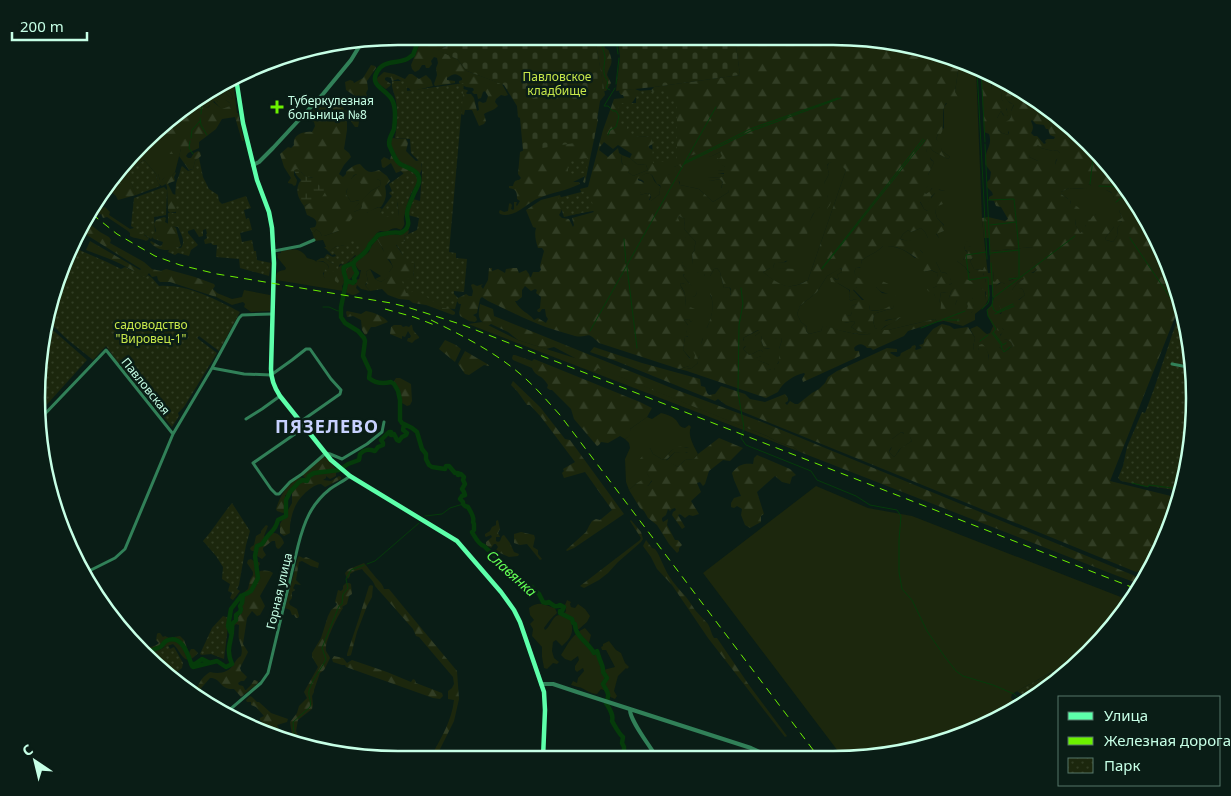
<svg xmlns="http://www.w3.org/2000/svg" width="1231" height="796" viewBox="0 0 1231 796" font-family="'Noto Sans',sans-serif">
<defs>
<pattern id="forest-firs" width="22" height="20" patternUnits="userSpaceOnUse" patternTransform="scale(1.25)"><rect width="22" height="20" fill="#1c270d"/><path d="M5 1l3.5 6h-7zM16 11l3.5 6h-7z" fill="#313d24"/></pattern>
<pattern id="wetland-marsh" width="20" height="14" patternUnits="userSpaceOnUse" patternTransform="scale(1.25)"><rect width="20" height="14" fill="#1c270d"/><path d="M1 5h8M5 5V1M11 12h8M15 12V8" fill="none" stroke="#313d24"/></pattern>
<pattern id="cemetery-stones" width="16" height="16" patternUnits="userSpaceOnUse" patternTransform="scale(1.25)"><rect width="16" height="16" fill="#1c270d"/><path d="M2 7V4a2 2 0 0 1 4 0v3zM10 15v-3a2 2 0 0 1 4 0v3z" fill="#313d24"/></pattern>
<pattern id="park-dots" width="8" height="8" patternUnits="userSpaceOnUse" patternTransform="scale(1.25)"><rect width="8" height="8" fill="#1c270d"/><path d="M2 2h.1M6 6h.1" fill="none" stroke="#313d24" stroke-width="1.8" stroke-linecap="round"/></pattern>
</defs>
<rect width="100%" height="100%" fill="#0a1d16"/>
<path fill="#1c270d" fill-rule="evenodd" d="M 959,63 L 976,68 L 982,218 L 987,267 L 984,267 L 983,270 L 974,269 L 970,261 L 973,258 L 971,247 L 968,246 L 967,241 L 964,249 L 968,253 L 963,260 L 957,261 L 965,267 L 969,273 L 983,273 L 986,282 L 981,288 L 985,290 L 986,300 L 988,300 L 985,306 L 975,314 L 975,320 L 963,326 L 944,321 L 937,322 L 935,319 L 888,330 L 881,330 C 886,325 893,323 900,318 L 886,320 L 877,329 L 875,328 L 873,321 L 874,315 L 876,313 L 893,308 L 895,294 L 876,287 L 882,293 L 890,294 L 894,296 C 893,299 893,303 892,305 C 888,310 875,311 870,310 L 869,305 L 853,289 L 857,287 L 859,279 L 856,277 L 854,272 L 856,268 L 860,268 L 862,264 L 861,261 C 868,255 875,254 883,246 C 897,246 904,249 915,258 L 923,253 L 920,250 L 917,240 L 908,241 L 900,239 L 903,234 L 908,230 L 911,232 L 921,228 L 925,232 L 928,238 L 946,238 L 939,238 L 936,233 L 944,231 L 944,225 L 937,218 L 935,211 L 937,206 L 927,211 L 924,209 L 920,201 L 928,202 L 935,193 L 945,191 L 932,188 L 929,193 L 926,194 L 925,193 L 924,189 L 928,186 L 928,175 L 934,162 C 930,159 929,155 926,151 L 928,146 L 930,147 L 933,151 L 948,159 L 950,157 L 942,151 L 939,143 L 936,139 L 938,134 L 944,128 L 944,107 L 955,92 ZM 936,262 L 941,272 L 946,273 L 951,280 L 954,281 L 973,297 L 972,299 L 974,309 L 971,313 L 967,309 L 969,306 L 966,302 L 957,300 L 955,305 L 947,300 L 949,298 C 950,293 953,288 957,285 L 956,283 L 952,283 L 949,285 L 947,293 L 941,292 L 939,303 L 934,294 L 933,288 L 937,286 L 938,273 L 930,270 L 924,272 Z
M 998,77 L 1010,85 L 1011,89 L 1015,91 L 1018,90 L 1021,92 L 1013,99 L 1009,92 L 1005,97 L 1010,103 L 1014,104 L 1011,111 L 1011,117 L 1009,120 L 1008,135 L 1002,133 L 997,129 L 997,118 L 1001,111 L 1003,115 L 1005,116 L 1008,115 L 1005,103 L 1002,100 L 1001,92 L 998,86 L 992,90 L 991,88 C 992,81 996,82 1002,81 L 999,79 Z
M 222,89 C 228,89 232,92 233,99 L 232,99 L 225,93 L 220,96 L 230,103 L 231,105 L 230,106 L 222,110 L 214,101 L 207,108 L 203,105 L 190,103 L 197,97 L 212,90 L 213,95 L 218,102 L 219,98 L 216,91 L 217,90 Z
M 164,134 L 175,148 L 181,149 L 175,172 L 172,176 L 164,178 L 162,180 L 160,180 L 158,174 L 156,174 L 144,160 L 127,173 L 125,178 L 120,179 L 119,182 L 117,183 L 115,181 L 112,180 L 108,184 L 111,178 L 153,138 L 154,139 Z
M 1038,144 L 1041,148 L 1053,151 L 1057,150 L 1060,153 L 1060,156 L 1056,160 L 1055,166 L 1038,161 L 1029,157 L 1031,148 Z
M 720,152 L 723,156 L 718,161 L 725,167 L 725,170 L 718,171 L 718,173 L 724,174 L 724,175 L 722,177 L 708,178 L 710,181 L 720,179 L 723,182 L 721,188 L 728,190 L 729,192 L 713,202 L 699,189 L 680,185 L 680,182 L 668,174 L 668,173 L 674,170 L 674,167 L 689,160 L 690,156 L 695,154 L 698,154 L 699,157 L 712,156 Z
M 622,155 L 630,158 L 637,164 L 646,165 L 648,170 L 633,176 C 627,171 619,164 622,155 Z
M 834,161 L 842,165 L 846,170 L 808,280 C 788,292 779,285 763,272 L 770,268 L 796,269 L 774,268 L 773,266 L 775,263 L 786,262 L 808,231 L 808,224 L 816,209 L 820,207 L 828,199 L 824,183 L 829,174 L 827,166 L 829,163 Z
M 647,173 C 654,174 652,179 656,183 C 658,185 660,186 661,187 L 659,190 L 660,194 L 651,201 L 649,201 L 651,197 L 650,194 L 648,193 L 640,195 L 640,193 L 644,182 L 642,180 L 638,179 L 638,177 Z
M 357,174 L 377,179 L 381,181 L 380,186 L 371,191 L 362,201 L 362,206 L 361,209 L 354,212 L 367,213 L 369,211 L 379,207 L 382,209 L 380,212 L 399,216 L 397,201 L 407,206 C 406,210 405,213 404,217 C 403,223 407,223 401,230 C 396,227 391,228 387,232 L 380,231 L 377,233 L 366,249 L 352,261 L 352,266 L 356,273 L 350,279 L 346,280 L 342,286 L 343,291 L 276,280 C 275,272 278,271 285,270 L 286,268 L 277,257 L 278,256 L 277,253 L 281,253 L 281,251 C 292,249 301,247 307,258 L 314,260 L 317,262 C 323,261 327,262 329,268 L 323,273 L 323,276 L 325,278 L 325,284 L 330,281 L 329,273 L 342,272 L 351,263 L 349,261 L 356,256 L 346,245 L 335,247 L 329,252 L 324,247 L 326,247 L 323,240 L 315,241 L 312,232 L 314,232 L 316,229 L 320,232 L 322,236 L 324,236 L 338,231 L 344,227 L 351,211 L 359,203 L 359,200 L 351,202 L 346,194 C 348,187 349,177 357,174 Z
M 1090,184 L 1091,186 L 1098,186 C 1104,191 1115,190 1114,200 L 1119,203 L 1119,210 L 1122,218 L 1118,222 L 1122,221 L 1123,222 L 1118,227 L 1117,236 L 1113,242 L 1106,240 L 1105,238 L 1114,227 L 1101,220 L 1096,214 L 1085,225 L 1086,226 L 1082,232 L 1080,233 L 1076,226 L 1075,220 L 1076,219 L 1071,204 L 1070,202 L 1071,201 L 1061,194 L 1061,192 L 1069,188 L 1086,189 L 1087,185 Z
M 679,216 L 685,219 L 684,227 L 685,230 L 696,242 L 694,248 L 695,250 L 692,254 L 693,264 L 697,272 L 704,274 L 705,276 L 710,276 L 714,269 L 717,268 L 720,272 L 724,288 L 729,287 C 732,291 731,294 729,299 L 727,299 L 716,298 L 710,295 C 716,304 711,319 707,328 L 706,327 L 703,330 L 703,338 L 699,351 L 699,359 L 695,354 L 698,363 L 692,368 L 687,369 L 687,371 L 679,369 L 689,366 L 690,358 L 683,350 L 685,337 L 688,337 L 686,331 L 687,330 L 688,325 L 684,320 L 689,319 L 691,322 L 694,317 L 685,305 C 686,297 685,291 680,285 L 681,283 L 685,284 L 693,297 L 695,296 L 697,293 C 693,286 688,282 683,276 L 688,270 L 682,265 L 682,263 L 683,262 L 685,262 L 683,241 L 686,238 L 679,231 L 678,218 Z
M 377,239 C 381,245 383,250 386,256 C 387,259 391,263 393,267 L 389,272 L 389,277 L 381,282 L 375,279 L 381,276 L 370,269 L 366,272 L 368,281 L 365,285 L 370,291 L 361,289 L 357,285 L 356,288 L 360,292 C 354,296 352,296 346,292 L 347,284 L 350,282 L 356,284 L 356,280 L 359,279 L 361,270 L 359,270 L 355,265 L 355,262 L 358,259 L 369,252 L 370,248 Z
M 1033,247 L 1033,262 L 1030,266 L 1034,266 L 1037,270 L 1024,277 L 1024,279 L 1018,282 L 1012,290 L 1021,288 L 1023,290 L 1025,295 L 998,315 C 996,325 999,324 1005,331 L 1000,335 L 1004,340 L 1006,339 L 1011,342 L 1013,346 L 1005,352 L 999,347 L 991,362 L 989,361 L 989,356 L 986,349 L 979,348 L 978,350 L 974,350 L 973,347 L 975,338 L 970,329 L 977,326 C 981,328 983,332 987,334 L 990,333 L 993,326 L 988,316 L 987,310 L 992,304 L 994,297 L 994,287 L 1002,282 L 1005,284 L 1005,287 L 1001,291 L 1017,276 C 1011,282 1004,282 995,283 L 993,281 L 994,271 L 990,273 L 990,251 Z
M 840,268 L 842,270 L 842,272 L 837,275 L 839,278 L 837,280 L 833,277 L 836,282 L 849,290 L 850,293 L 849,299 L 851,301 L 854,299 L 857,300 L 857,304 L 852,306 L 851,310 L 852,313 L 850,316 L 847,315 L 844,323 L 854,321 L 855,323 L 851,327 L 858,331 L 873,334 C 856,336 839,330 823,326 L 821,331 L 809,334 L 806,331 L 807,327 L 801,322 L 797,314 L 800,306 L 817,292 L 827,276 Z
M 244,290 L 270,295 L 270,311 L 251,312 L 244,307 L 245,304 L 243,302 L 232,305 L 216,297 L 217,293 L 232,299 L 242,297 Z
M 482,322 L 518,340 L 575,358 L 767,436 L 778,442 L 793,447 L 800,452 L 468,324 Z
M 759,330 L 760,330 L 760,332 L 755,336 L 762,336 L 761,340 L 764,348 L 769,349 L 775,341 L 775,339 L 778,337 L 781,338 L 782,340 L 779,349 L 779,361 L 774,370 L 771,370 L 769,369 L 769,365 C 765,362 758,362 755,358 L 761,356 L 763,352 L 761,350 C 756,351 754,354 749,355 L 743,349 L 746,346 L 743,338 Z
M 661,413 C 666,414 672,416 676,420 C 680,425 679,427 685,428 L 689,425 L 691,427 C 687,435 694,446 698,454 L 694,459 L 685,460 L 678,467 L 666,461 L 675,452 L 687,453 L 689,447 L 672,450 L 663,460 L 653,454 L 650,448 C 646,463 641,467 652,480 L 648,486 L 637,483 L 629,490 L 626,482 L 625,459 L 630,448 L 629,443 L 625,439 L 631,434 L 630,429 L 647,417 L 652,419 Z
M 901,432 L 910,437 L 912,441 C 908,444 904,446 900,449 C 897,452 897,455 894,457 L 889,452 L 892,447 L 892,439 Z
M 816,486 L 868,508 L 912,516 L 1131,601 L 1105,636 L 1088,652 L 1012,694 L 1011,698 L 1020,706 L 993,722 L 926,747 L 856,759 L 844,759 L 703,573 Z
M 567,600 L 571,602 L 570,604 L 571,607 L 575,608 L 578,604 L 585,609 L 590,616 L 587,622 L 579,629 L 576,629 L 573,620 L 571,621 C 574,633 571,638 562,646 L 556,640 L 553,642 L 552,651 L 554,658 L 559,662 L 557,664 L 553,663 L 547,669 L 544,668 L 542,657 L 542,647 L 532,636 L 533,629 L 530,624 L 534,620 L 530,615 L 529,608 C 539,600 545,605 555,608 L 557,613 C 552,617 548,622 544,628 L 545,630 C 552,626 552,613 563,615 L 566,611 L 565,605 Z
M 585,628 L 591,635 L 589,643 L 588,645 L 595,651 L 599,652 C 602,657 601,663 603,670 L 615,667 L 606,650 L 602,650 L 601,647 L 603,646 L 603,644 L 609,641 L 616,650 L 621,653 L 625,663 L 629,667 L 627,669 L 626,668 L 618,676 L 614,691 L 617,696 L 615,699 L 608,696 L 606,691 L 601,689 L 597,694 C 589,694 585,688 578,687 C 576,686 573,686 571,685 L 573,681 L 577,683 L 578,678 L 584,671 L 583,668 L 577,672 L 575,670 L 575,666 L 579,660 L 578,656 L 571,661 L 565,659 L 561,655 C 567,645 574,632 585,628 Z"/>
<path fill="url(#forest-firs)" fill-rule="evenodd" d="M 423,36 L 460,37 L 446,44 L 444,47 L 438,50 L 457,59 L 467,71 L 502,84 L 508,95 L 505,96 L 501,95 L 496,99 L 495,102 L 498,106 C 492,112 490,110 484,114 L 486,121 L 484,124 L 479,126 L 472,110 L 465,110 L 464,115 L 461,114 L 463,89 L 467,90 L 468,91 L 466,93 L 467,94 L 471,94 L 474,98 L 477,111 L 479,110 L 478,103 L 479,101 L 483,103 L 486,102 L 488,96 L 485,91 L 483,92 L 481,98 L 478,99 L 477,94 L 474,94 L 472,92 L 474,90 L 473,88 L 466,87 L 459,83 L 459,81 L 462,80 L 462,78 C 456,72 453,74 447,78 L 447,80 L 455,81 L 455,83 L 435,86 L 434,84 L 437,75 L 436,68 L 438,63 L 437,58 L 434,57 L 431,61 L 432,64 L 429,68 L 426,68 L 425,65 L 422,65 L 419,70 L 415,72 L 412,69 L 411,65 Z
M 595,38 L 603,38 L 605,48 C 610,51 608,49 610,54 C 614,65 609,65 607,75 L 611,83 L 606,91 L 604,91 Z
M 735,38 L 881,39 L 959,63 L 955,92 L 959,99 L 954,105 L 946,103 C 940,112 946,124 941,134 L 938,134 L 936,139 L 940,143 L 942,151 L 950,157 L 948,159 L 933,151 L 930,147 L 928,147 L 926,151 L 931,155 L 930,157 L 931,160 L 934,162 L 928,175 L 933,178 C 934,185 929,185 925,189 L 925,193 L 926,194 C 930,192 932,188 935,185 L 938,186 L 939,190 L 946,191 L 946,194 L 943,195 L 935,193 L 931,197 L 931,201 L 928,202 L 920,202 L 924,209 L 927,211 L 931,208 L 931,203 L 940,198 L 943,198 L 943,204 L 938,206 L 935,211 L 937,218 L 946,228 L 944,231 L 936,234 L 939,238 L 946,238 L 949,240 L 947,243 L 934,242 L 928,238 L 925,232 L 921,228 L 911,232 L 908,230 L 903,234 L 900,239 C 909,242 912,239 921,240 L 922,243 L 920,250 L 928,258 L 925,262 C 914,258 906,249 895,247 C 891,246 887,246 883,246 C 875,254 868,255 861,261 L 863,267 L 856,268 L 854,272 C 857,278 859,279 866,280 L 865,285 L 863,287 L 857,287 L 853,290 L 862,300 L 868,300 L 870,310 C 877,312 889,309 892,303 L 891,301 L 893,297 C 884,290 878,295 874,281 L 877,280 C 893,283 899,291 893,308 L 876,313 L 874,315 L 873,321 L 875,328 L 877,329 L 877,323 L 901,317 L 893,323 L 885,326 L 881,330 L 888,330 L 935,319 L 937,322 L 908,331 L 904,336 L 873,350 L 871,348 L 867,348 C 863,343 858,343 854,348 L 855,351 L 859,351 L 860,356 L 803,382 L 802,379 L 805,374 L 804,373 C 794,375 782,383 778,392 L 766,398 L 687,371 L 687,369 L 692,368 L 698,363 L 697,361 L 695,361 L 694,360 L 695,355 L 693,351 L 696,351 L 699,354 L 698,358 L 699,359 C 700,354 697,350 698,345 L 701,344 L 703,338 L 702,327 L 705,324 L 707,328 C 712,316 715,305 710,293 L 713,293 L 716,297 L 717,292 L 722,291 L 727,299 L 731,294 L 731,289 L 729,287 L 724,288 L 720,272 L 717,268 L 714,269 L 710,276 L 712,280 L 710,285 L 706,286 L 703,284 L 705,276 L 704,274 L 700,274 L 697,272 L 693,273 L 691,271 L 690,268 L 693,264 L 692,254 L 695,250 L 694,248 L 696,242 L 685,230 L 684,227 L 685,219 L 679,216 L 678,218 L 681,225 L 680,231 L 684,233 L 686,238 L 690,241 L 689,242 L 685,240 L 683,241 C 688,248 688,255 686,263 L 683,262 L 682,265 L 689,270 L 689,275 L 688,276 L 684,274 L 683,276 L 688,282 L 696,289 L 697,293 L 695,296 L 693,297 L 689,296 L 685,284 L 681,283 L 680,285 C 685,293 686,295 685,305 L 695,309 L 697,315 L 691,322 L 689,319 L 684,320 L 690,328 L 689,330 L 686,331 L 687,333 L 690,334 L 690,336 L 685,337 L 683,350 L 690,359 L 690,364 L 689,366 L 679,369 L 599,343 C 585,329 589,339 575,336 C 563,332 550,329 538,324 C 521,317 505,309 488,301 L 482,297 L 480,299 L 477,313 L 473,315 L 476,317 L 477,320 L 475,322 L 469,321 L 460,316 L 459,313 L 461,304 L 459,304 L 457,301 L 458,298 L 466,294 L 469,296 L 472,296 L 473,291 L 471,285 L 473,284 L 477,286 L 483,284 L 481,286 L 483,289 L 488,280 L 489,268 L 492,268 L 492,271 L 498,269 L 505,273 L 506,269 L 513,268 L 517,268 L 519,273 L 526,270 L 529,274 L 530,277 L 531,277 L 533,272 L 539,272 L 541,270 L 540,266 L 544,251 L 542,248 L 538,248 C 536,242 534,234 536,228 L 533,227 L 526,210 L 541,200 L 560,195 C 563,203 564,207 559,215 L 562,218 L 569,219 L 573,227 L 574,225 L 572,218 L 594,212 L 593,211 L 570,215 L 572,206 L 581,192 L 580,189 L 588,187 L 603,130 L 614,99 L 624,98 L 623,95 L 621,95 L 619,92 L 620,90 L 635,89 L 640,91 L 632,103 L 619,103 L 627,124 L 635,136 L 652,137 L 653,144 L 649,146 L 649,148 L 657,152 L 677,100 L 668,100 L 652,92 L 651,90 L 654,87 L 740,75 ZM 604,142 L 613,149 L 618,145 L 632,154 L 630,158 L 637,164 L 646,165 L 648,170 L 633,176 L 628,172 L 630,168 L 629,167 L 622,164 L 621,159 L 622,155 L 619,153 L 618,148 L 608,157 L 599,150 L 600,147 ZM 720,152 L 722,156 L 719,159 L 716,157 L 713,158 L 714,160 L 718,161 L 720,165 L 722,165 L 725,167 L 725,170 L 718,171 L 718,173 L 724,173 L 724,175 L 722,177 L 708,178 L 708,180 L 710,181 L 720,179 L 723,182 L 721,189 L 722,191 L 728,190 L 729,192 L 713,202 L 699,189 L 680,185 C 678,178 675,176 668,174 L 668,173 L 675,175 L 676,173 L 674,167 L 679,165 L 682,168 L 687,167 L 686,162 L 689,160 L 690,156 C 698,153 696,154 701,159 L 712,156 ZM 834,162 L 841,165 L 846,170 L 808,280 C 789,292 780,285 763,272 L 770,268 L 775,271 L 798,272 L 802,265 L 800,264 L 796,269 L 774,268 L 773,266 L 775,263 C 778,263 783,263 786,261 C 797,257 807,241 808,230 C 809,222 812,212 820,207 L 827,209 L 830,205 L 831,201 C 826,197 827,194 829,189 L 824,183 L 829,174 L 827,165 L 829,163 ZM 647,173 L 652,175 L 657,184 L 660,185 L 661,187 L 659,190 L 660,194 L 651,201 L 649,200 C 650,197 652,195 648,193 L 640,195 L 640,193 L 646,186 C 644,181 642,182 638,180 L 638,178 ZM 841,268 L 842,270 L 842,272 L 837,275 L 839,279 L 836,280 L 833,277 L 830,278 L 831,282 C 840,282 843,287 850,290 L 850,293 L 849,299 L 851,301 L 854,299 L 857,300 L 857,304 L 852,306 L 850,310 L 852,313 L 850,316 L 847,315 L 844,312 L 842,314 L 842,321 L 844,323 L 854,321 L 855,323 L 851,327 L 858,331 L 871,334 C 855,336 838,330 823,325 L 821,331 L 809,334 L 806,331 L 807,327 L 801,322 L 797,314 L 800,306 L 817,292 L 827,276 ZM 525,286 L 531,291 L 535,289 L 537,290 L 536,293 L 541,297 L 540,308 L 537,310 L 538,312 L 540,312 L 542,309 L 545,309 L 546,316 L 548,319 L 546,323 L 538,318 L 534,320 C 528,312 521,312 515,301 L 517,301 L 522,297 L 522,290 ZM 758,330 L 760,330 L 760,332 L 755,336 L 754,338 L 756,339 L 760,336 L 762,336 L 761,340 L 764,348 L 772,349 L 778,344 L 778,342 L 775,341 L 775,339 L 778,338 L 781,338 L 782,340 L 779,349 L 779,361 L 778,364 L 773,364 L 775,368 L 774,370 L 771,370 L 769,369 L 769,365 C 765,362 759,362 756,358 L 764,355 L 763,352 L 761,350 C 756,351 754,354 749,355 L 743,349 L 744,347 L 746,346 L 750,347 L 751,345 L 743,340 L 743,338 Z
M 371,65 L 375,66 L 376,68 L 367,81 L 368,89 L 366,93 L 367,96 L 365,99 L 358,98 L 346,90 L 345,82 L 350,80 L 353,81 L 354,83 L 363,78 Z
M 981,70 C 991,73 998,75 1003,84 L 1001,85 L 997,82 L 993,82 L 991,84 L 991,88 L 992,89 L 995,86 L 998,86 L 1001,92 L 1002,100 L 1008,104 L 1009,107 L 1006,109 L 1008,113 L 1008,115 L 1005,117 L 1001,111 L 997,118 L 998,121 L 1003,122 L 1001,129 L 998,130 L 1002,133 L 1008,135 L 1009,132 C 1005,129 1004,126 1005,122 L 1009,120 L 1011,117 L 1011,111 L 1014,105 C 1009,102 1005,99 1004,93 L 1007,91 L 1009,92 L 1013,98 L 1015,95 L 1021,92 L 1071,126 L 1082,137 L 1077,138 L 1076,140 L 1085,147 L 1087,147 L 1087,144 L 1085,143 L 1084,139 L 1113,170 L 1113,173 L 1120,178 L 1157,238 L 1181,302 L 1110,481 L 1179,498 L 1176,514 L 1161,546 L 1143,570 L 1136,572 L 726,405 L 718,399 L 715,401 L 616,361 L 590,352 L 594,347 L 642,363 L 700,379 L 701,386 L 705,387 L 707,393 L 709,395 L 715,394 L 721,386 L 745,394 L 750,399 L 765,402 L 785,394 L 788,398 L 788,401 L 785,403 L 787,405 L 790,401 L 795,404 L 798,404 L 812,393 L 819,389 L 825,383 L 828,377 L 837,371 L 887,348 L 897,349 L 897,352 L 891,352 L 890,353 L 897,357 L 900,356 L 901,353 L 911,348 L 912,346 L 915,345 L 916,347 L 915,349 L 916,350 L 922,348 L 919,345 L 923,344 L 924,342 L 924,340 L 933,329 L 942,324 L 950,326 L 954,329 L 968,327 L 975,338 L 973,347 L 974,350 L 978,350 L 979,348 L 979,345 L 982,344 C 987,347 989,355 989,361 L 991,361 L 990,353 L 995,347 L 999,347 L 1005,352 L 1013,346 L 1011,342 L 1006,339 L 1004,340 L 1002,343 L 1001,343 L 999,338 L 1004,330 L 1002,328 L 998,331 L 997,329 L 999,326 L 996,325 L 997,321 L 995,320 L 996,314 L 1001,314 L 1002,312 L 999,305 C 1005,299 1011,295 1019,300 L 1025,295 L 1023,290 L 1021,288 L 1012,292 L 1012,290 L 1018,282 L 1024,279 L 1022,275 L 1023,271 L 1026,269 L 1030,273 L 1033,273 L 1037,270 L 1034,266 L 1030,266 L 1029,265 L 1033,262 L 1033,247 L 990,251 L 989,238 L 984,238 L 982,218 L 988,217 L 1005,221 L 1008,219 L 1001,207 L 996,206 L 994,201 L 989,200 L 989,197 L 993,195 L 992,192 L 987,187 L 987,182 L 990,179 L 991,172 L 985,164 C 985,161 985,158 986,155 C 988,147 992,143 989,134 L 984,132 ZM 1032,120 L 1036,124 L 1044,125 L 1046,129 L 1048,129 L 1050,135 L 1055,137 L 1054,139 L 1047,139 L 1045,141 L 1046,143 L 1044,144 L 1037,136 L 1034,136 L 1031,133 C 1034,128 1033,126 1031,121 ZM 1038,145 L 1041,148 L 1053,151 L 1057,150 L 1060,153 L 1060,156 L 1058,156 L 1055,165 C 1052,162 1047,159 1042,158 L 1038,161 L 1029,157 L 1031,152 L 1031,149 L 1034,149 ZM 1090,184 L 1091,186 L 1098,186 L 1101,191 L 1106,190 L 1111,192 L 1114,197 L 1114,200 L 1115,202 L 1119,203 L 1115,207 L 1119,210 L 1122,218 L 1117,221 L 1118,222 L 1122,221 L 1122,222 L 1118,227 L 1117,236 L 1113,242 L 1106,240 L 1105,238 L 1114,227 L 1113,225 L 1106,219 L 1101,219 L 1100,211 L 1097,210 L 1095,211 L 1096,214 L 1093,216 L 1090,220 L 1086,218 L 1084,220 L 1084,224 L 1086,226 L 1082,228 L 1081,229 L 1083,231 L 1080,233 L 1076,226 L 1075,220 L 1080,218 L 1082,219 L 1085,215 L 1078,207 L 1070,203 L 1071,199 L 1070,197 L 1068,199 L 1061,194 L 1061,192 L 1069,188 L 1086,189 L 1088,188 L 1088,185 ZM 901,432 L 904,433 L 903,436 L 905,437 L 910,437 L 912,441 L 901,448 L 896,455 L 894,457 L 889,452 L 890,449 L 894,445 L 892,442 L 892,439 Z
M 384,72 L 394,74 L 405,79 L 409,74 L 412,74 L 419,79 L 426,75 L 431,80 L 433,86 L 413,91 L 411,91 L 409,88 L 403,88 L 401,81 L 398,79 L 392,81 L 391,78 L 387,77 L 385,78 L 385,80 L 391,84 L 390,86 L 386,89 L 377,83 L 376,79 Z
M 233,79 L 237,113 L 238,113 L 244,141 L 242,141 L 235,117 L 222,119 L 216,129 L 199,142 L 199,148 L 188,153 L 186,156 L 188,158 L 191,158 L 194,153 L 198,151 L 200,152 L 201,156 L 195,161 L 193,169 L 189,170 L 179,156 L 181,149 L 175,149 L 174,154 L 168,154 L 166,145 L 168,141 L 164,134 L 158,139 L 153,138 L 190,103 C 198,106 199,102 207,108 L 209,107 L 212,101 L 222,109 L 230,106 L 231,105 C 229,101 226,100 222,100 L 220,96 L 225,93 L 232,99 L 233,99 C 232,89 225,88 217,90 L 216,91 L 220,102 L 218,102 L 213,95 L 212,90 Z
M 328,99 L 330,99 L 342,102 L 344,110 L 345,111 L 347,109 C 357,114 361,114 358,127 L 355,127 L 350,120 L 350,116 L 347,117 L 344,114 L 341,115 L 347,122 L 347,130 L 344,149 L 349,153 L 351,157 L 344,165 L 339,174 L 343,177 L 346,174 L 346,172 C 350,168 355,164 360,164 C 367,172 369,174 379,170 L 387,176 L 390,181 L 385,186 C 387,195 386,200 381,207 L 378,207 L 359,217 L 355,216 L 354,212 L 361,209 L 362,206 L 361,201 L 371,191 L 380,186 L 381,181 L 377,179 L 371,184 L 361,184 L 357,178 L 357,174 L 354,175 L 351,179 L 353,185 L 347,189 L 346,194 L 351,202 L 360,200 L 359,203 L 352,211 L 353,217 L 342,231 L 338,231 L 324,236 L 322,236 L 320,232 L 316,229 L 314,232 L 312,232 L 310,228 L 315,227 C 319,220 314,218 307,215 L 304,206 L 307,205 L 320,186 L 312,177 C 306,178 304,176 301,172 L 294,170 L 294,175 L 297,180 L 296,185 L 294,186 L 292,184 L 288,183 L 288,182 L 291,178 L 284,167 L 280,154 L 288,147 L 291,148 L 294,145 C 292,135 303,131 312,132 L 315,126 L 314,122 L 307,119 L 314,109 Z
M 597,118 L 598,120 L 585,183 L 583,182 L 585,176 L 573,182 L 579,182 L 580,184 C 566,191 553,192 539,198 C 526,203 515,219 500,214 L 499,212 L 500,210 L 504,212 L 508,211 L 509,204 L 510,203 L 512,205 L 511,209 L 513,210 L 514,209 L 514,202 L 517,202 L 516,205 L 517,206 L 520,201 L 517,199 C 517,194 517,191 513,189 L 509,188 L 509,186 L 513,186 C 514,182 515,180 519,180 L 521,178 L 518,174 L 520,152 Z
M 391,138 L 406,139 L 408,143 L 406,151 L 416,161 L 421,160 L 422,169 L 420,173 L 416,175 L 410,170 L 404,174 L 401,171 L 396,173 L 391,163 L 384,168 L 382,167 L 381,160 L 384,157 L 390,160 L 391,156 L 394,155 L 390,142 Z
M 137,171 L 131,182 L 136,195 L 118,200 L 116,196 L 107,188 C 107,184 110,180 114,179 L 117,183 L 119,182 L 120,179 L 125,178 L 127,173 Z
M 175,172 L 176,173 L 174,177 L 175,181 L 169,183 L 168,184 L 173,194 L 176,195 L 177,211 L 175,212 L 170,213 L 168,211 L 167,187 L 166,184 L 162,186 C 157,184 157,179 156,174 L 158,174 L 160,180 L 162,180 L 166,176 L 172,176 Z
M 98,202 L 99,205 L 101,208 L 105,207 L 110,212 L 109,215 L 130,229 L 134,228 L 146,232 L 144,235 L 149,238 L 148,240 L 146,241 C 141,238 135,239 130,236 L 130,233 L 128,231 L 107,217 L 103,218 L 101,214 L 98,215 L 93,211 Z
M 164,217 L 166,218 L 165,222 L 176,228 L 181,246 C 171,252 158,252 150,242 L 151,241 L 160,246 L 162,245 L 163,242 L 154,239 L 152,237 C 156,231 157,232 154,224 L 156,220 Z
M 87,222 L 100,232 L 109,237 L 111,240 L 110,243 L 144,262 L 152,269 L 161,271 L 166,269 L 195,277 L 214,284 L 215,286 L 213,289 L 217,293 L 216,297 L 170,282 L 160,282 L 158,280 L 157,276 L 152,277 L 149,273 L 146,277 L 142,277 C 126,264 104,257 86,250 L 90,241 L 140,270 L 141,269 L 82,232 Z
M 407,229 L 409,231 L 408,234 L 404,236 L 405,241 L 396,245 L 403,255 L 415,263 L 413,277 L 442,308 L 449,308 L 455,312 L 455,314 L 453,315 L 426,305 L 413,303 L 409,300 L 399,299 L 388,295 L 382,289 L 370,291 L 365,285 L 367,284 L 366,282 L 368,281 L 366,272 L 370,269 L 375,279 L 381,282 L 388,277 L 389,272 L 393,267 L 390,260 L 386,258 L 384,254 L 383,249 L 377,239 L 380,236 L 393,234 L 399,235 Z
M 966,241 L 968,242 L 968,246 L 973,247 L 976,254 L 970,261 L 974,269 L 983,270 L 984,267 L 987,267 L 988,273 L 991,273 L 993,270 L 994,270 L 993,281 L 995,282 L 997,279 L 1007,279 L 1009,281 C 1013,280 1017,278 1018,274 L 1020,275 L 1020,277 L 1001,292 L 1000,291 L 1005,287 L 1005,284 L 1002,282 L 999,283 L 994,288 L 994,297 L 993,298 L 992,296 L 992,285 L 989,285 L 990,295 L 988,300 L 986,300 L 986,292 L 981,288 L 981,284 L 986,282 L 985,279 L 981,279 L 981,277 L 984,275 L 983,273 L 972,275 L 965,267 L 957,261 L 958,259 L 963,260 L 965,258 L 964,256 L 968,253 L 966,250 L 964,250 Z
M 321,258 L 324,258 L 339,267 L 341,265 L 343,266 L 351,263 L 346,271 L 342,272 L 341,277 L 338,283 L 335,281 L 334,274 L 329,273 L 333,280 L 329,282 L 329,285 L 327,285 L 325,284 L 325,278 L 323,276 L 325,270 L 329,268 L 328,265 L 323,261 L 317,262 L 316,261 Z
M 936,262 L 941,272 C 947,273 949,274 951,280 C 954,280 957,279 959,279 C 969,278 977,283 977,292 L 972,299 L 974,300 L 975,303 L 973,305 L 976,308 L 971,313 L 971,318 L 965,323 L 960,325 L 957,323 L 957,321 L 959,317 L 960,311 L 967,309 L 968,306 L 966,302 L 963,304 L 959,303 L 957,300 L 955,305 L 957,311 L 952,317 L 943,319 C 938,313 942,307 941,300 L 943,299 L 947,299 L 949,298 C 950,293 953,288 956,285 L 956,283 L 952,283 L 949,285 L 950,291 L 947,293 L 941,292 L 939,304 L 938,304 L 934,294 L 928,291 L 924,285 L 926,281 L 929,280 L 933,288 L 937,286 L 935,281 L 938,275 L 938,273 L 931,270 L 924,272 L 923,270 L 925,263 Z
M 480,304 L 493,309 L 494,316 L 674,389 L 767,424 L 1140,578 L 1145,578 L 1148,574 L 1142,585 L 1115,575 L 800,452 L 793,447 L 778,442 L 767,436 L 717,416 L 598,368 L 595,371 L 577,363 L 575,358 L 554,347 L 546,349 L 518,340 L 508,332 L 491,324 L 488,326 C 477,320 478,315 480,304 Z
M 347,311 L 361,314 L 366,311 C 375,313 382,315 388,322 L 375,327 L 371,327 L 369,330 L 367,334 L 365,335 L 362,330 L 361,320 L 353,316 L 347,317 L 346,312 Z
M 394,325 L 401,325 L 403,327 L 406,326 L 409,327 L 411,325 L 412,325 L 413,330 L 419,337 L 419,338 L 415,340 L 412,343 L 407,341 L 408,338 L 410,338 L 411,336 L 408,331 L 405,337 L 402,336 L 402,339 L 390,334 L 391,327 Z
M 445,340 L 456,345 L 461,349 L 455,362 L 439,349 Z
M 465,351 L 489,365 L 489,366 L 484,365 L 469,375 L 465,374 L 458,364 Z
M 513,355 L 515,355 L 532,361 L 534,359 L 640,402 L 652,408 L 647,417 L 630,429 L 632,434 L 625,439 L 620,436 L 608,443 L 601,442 L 599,445 L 597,446 L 574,419 L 571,409 L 552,390 L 550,390 L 547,388 L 548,385 C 546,382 544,379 541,377 C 537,375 534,373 532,368 L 513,360 L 512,358 Z
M 396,378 L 400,378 L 411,384 L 412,401 L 410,405 L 407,406 L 402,403 L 399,391 L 394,381 Z
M 513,381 L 540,407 L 565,439 L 570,440 L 624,514 L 574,548 L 567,551 L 566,550 L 586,532 L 589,526 L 592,521 L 596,519 L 600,520 L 612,510 L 585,472 L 564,478 L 562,473 L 564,471 L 563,469 L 575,462 L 541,417 L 530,405 L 527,405 L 517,391 L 511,385 Z
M 719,438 L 743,448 L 730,461 L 723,460 L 709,471 L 705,484 L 703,486 L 700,482 L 697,483 L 701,492 L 691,501 L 699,514 L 693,516 L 689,515 L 685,518 L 680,514 L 678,515 L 685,527 L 682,529 L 672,515 L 673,512 L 676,510 L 675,508 L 672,509 L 670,511 L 668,509 L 666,515 L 662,518 L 662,520 L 663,522 L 668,519 L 667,525 L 675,540 L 678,540 L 682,545 L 679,548 L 679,551 L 677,553 L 669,544 L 657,525 L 648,518 L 644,511 L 640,508 L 629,490 L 637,483 L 642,480 L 648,486 L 652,481 C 646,473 645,468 637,462 L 650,448 L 653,454 L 663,460 L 672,450 L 680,446 L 685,448 L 689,447 L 691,448 C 689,455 681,453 675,452 L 666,460 L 678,467 L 685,460 L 694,459 L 698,454 Z
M 757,455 L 790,469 L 796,475 L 792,477 L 790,484 L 782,482 L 775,476 L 757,492 L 764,514 L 761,516 L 761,522 L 750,528 L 745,525 L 741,515 L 742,509 L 737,506 L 734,508 L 731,507 L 731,503 L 734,498 L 741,496 L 734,480 L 732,473 C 738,465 743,463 753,464 L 754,458 Z
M 324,457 L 327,458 L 337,470 L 337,472 L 336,473 L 336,476 L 330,479 L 326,476 L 326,478 L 323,480 L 331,481 L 339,476 L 341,477 L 341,479 L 325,487 L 321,484 C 313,484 301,496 297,503 C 292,511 289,525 290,533 L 284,536 L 280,533 L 280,524 L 292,503 L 292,494 L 291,492 L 290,492 L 287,495 L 285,495 L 285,512 L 283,513 L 277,511 L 276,509 C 281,494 286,485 300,477 L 302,478 L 303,482 L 307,481 L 311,475 L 308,475 L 306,479 L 302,475 L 318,460 Z
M 498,520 L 500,529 L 498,533 L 500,537 L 496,537 L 496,541 L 498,542 L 500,541 L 502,536 L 504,535 L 510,543 L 514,552 L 519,554 L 518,556 L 509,557 L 500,553 L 497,554 L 495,552 L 498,547 L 496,544 L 494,544 L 491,548 L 486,545 L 486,542 L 492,537 L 491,535 L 486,537 L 485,536 L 485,534 L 490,531 L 492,527 L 496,525 L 496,521 Z
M 631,520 L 641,532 L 643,539 L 641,542 L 618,562 L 608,573 L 599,580 L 584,588 L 580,586 L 640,540 L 641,538 L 630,521 Z
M 266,525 L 268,526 L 264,536 L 265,537 L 269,533 C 276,532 282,535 284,543 L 280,548 L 278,549 L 276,547 L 275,541 L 272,541 L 263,548 L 263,550 L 266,555 L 262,559 L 257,556 L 255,551 L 252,551 L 250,549 L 251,547 L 254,545 L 256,536 L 261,533 L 261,531 Z
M 521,532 L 534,535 L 535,538 L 533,547 L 538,550 L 538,554 L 542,559 L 540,560 L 527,544 L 520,545 L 514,543 L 514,534 Z
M 646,540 L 652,548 L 655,549 C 661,557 663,567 669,576 C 674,584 680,590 686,597 C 689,601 692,605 695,610 C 699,615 704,619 708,624 C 711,629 711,634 714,638 L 717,638 L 749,685 L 787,736 L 785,737 L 708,638 L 672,585 L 657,569 L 651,557 L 643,546 Z
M 299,556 L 303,558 L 306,557 L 319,563 L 318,568 L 311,566 L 302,561 L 299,562 L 296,580 L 301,585 L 295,584 L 293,588 L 295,590 L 292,592 L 292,598 L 289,602 L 290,605 L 297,609 L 299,616 L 298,618 L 296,618 L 294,615 L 292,615 L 290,610 L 285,608 L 298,557 Z
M 251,559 L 255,562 L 259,562 L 260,564 L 256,570 L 258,572 C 263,570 268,570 273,573 L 260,596 L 265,606 L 260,615 L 257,616 L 252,611 L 247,618 L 243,644 L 248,652 L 240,668 L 241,671 L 247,677 L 244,681 L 241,681 L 238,683 L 239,685 L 243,686 L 245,690 L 246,690 L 251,685 L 254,680 L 258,681 L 258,683 L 241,697 L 234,689 C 219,690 222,678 210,678 L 197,693 L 194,691 C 201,683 199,679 210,672 C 219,674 228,673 233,665 C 236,661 237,658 241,656 C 243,649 241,646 239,639 C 238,635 239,630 239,625 L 236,624 L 233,627 L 231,625 L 239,616 L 241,611 L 243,593 L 248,589 L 250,580 L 253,575 L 253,572 L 247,563 L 248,560 Z
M 364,563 C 368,567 370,571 373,574 C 377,580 382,582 384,589 L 389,589 L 402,605 L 457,671 L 459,699 L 454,721 L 436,757 L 430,757 L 432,755 C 441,738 452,720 454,700 L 448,699 L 448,691 L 452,688 L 454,684 L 453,677 L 419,637 L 416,636 L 413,629 L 375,586 C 373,579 366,575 362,569 L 355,571 L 350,574 L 350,576 L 348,579 L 346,576 L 345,573 L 349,569 Z
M 346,583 L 349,583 L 351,584 L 352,594 L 349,596 L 347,604 L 342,607 L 343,608 C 338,615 324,643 326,651 C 327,653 329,655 330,658 L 324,670 L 320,673 L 314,690 L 314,692 L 312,696 L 313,705 L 312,709 L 298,720 L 296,731 L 303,744 C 295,742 287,739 283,732 L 284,730 L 289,733 L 291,735 L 292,735 L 290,722 L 297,713 L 299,706 L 307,698 L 304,692 L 318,667 L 312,657 L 312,653 L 321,638 L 328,616 L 331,610 L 336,606 L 337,604 L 335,602 L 338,590 L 341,591 L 343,589 L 343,586 Z
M 371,585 L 373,586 L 372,597 L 367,606 L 357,632 L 351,655 L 349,656 L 347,656 L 347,654 L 359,618 L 369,586 Z
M 158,633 L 160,633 L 163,637 L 165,636 L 171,639 L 174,637 L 180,636 L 184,640 L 189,653 L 191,649 L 194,649 L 198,653 C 184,669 182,652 173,644 L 164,647 L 152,655 L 150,654 L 147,656 L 142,650 C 148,646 154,648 159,643 L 156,640 L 157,634 Z
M 334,656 L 343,658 L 347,663 L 352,660 L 387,672 L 411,682 L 413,679 L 415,680 L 416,683 L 442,693 L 443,696 L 440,699 L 433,698 L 346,667 L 345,665 L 342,665 L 333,662 L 332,659 Z
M 250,696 L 252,697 L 257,702 L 259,702 L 271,713 L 288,719 L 287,722 L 277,725 L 278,727 L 280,730 L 277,732 L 274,730 L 270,735 L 259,732 L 254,729 L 255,726 L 262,724 L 262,722 L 260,720 L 260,718 L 264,716 L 256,707 L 251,705 L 251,702 L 247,702 L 246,700 Z"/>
<path fill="url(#wetland-marsh)" d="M 297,169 C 301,171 302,174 305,176 C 307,178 315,177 318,178 L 320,180 L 319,184 L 320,186 L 328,188 L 322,197 L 304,206 C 298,198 294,189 301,180 C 298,177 295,174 294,170 Z"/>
<path fill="url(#cemetery-stones)" d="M 463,37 L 595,38 L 605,95 L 600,101 L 594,140 L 523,151 L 520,118 L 518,117 L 517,106 L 504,85 L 467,71 L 457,59 L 437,50 L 450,45 L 454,40 L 463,38 Z
M 618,38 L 735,38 L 740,75 L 654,87 L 616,91 L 620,57 Z"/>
<path fill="url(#park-dots)" d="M 392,81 L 406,81 L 407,91 L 464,83 L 449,252 L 456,253 L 456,258 L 467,259 L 464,292 L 454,291 L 454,294 L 458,298 L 455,309 L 442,308 L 420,292 L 414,290 L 412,292 L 406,293 L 402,281 L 413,277 L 415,263 L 404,262 L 403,255 L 396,244 L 405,241 L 404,236 L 417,230 L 419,218 L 408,215 L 413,199 L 420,201 L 422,174 L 422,164 L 411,153 L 410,139 L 395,138 C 397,125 398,114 396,101 C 395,94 391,88 392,81 Z
M 651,90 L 652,92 L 667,90 L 669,100 L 677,100 L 677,160 L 653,163 L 652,137 L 627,136 L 627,124 L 618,124 L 619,103 L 636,103 L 636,91 Z
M 199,158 L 203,177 L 209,189 L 218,195 L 219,201 L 222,204 L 246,196 L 251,208 L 244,210 L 246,219 L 249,218 L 252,230 L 240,233 L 242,242 L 252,240 L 254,251 L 256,251 L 257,260 L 271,263 L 269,276 L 240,268 L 239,259 L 216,257 L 217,245 L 213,245 L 211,243 L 205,244 L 204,240 L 207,238 L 206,234 L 207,234 L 206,229 L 203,230 L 203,236 L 199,237 L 194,229 L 188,231 L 188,233 L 198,245 L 191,250 L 189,256 L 178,253 L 175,255 L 168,252 L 171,246 L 181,248 C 186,241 181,234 178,227 L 168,226 L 168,213 L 176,213 C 175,203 175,194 176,184 C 177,179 180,174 181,168 L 182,166 L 188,171 L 193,169 L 195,161 Z
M 588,158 L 586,173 L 568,174 L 568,161 Z
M 144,160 L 156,174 L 157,180 L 160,186 L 136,195 L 127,173 Z
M 410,169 C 422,180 417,182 411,194 C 409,198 408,202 407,206 L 397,202 L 399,216 L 383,217 L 380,212 L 392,196 L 389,193 L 392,191 L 389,184 Z
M 164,187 L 167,190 L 166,215 L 154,217 L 155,233 L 151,239 L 131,226 L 134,198 Z
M 589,190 L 594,210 L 564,217 L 558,198 Z
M 346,240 L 355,240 L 355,243 L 360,244 L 360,253 L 356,254 L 345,265 L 340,264 L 336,272 L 332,271 L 334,264 L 324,258 L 327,254 L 333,257 L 336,256 L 335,254 L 332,255 L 329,252 L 335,247 L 345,245 Z
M 77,249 L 107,262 L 121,269 L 125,267 L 136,272 L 142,277 L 146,277 L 148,275 L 152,278 L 159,286 C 187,284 215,299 240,312 L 219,351 L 199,336 L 197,338 L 217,353 L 184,407 L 178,413 L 179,416 L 172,427 L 119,364 L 106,346 L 93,360 L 68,340 L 48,321 L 56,281 L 73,250 L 74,252 Z
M 1182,305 L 1194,374 L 1192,445 L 1181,491 L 1149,486 L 1148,487 L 1121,481 L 1118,478 L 1123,466 L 1127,447 L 1142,412 L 1145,413 L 1154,389 Z
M 47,325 L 87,360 L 41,411 L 37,375 Z
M 232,503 L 250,531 L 246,545 L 239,585 L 237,589 L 240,591 L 233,600 L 230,598 L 232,593 L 228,591 L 230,584 L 222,579 L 223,567 L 216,556 L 203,541 C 214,529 221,516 232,503 Z
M 223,616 L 229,618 L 224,659 L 211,654 L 202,655 L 200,654 L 212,628 Z
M 168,645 L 170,649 L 174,647 L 183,663 L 182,668 L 170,677 L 160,670 L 150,659 L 155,653 Z
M 1087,654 L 1053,685 L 1029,700 L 1017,691 Z"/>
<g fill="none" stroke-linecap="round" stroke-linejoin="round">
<path stroke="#053b0a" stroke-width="1" d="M 600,38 C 601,44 604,51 605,57 C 605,63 603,68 604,73 C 605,81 610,79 606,88 L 610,90
M 616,38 L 618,54
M 977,69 L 987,259
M 981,70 L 985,142
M 616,84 L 619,58
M 200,96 L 202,102 L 201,114
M 200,118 L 201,125 L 207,135
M 1077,132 L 1078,134
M 608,135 L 610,130 L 616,127 L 619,116 L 616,111 L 613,111 L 608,106 L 604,106 L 615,88
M 191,138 L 192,130 L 200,121
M 190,141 L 189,148 L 193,154
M 985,144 L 990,255
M 685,162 L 750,129 L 838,98
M 684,164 L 751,131 L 841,98
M 1090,184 L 1094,150
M 1099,186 L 1125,187
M 988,200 L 1014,199 L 1019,250 L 1019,277
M 1116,202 L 1129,192
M 990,225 L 1016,222
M 1130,238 L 1178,309
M 624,239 L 626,263
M 991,253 L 1019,250
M 991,263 L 993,297
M 627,267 L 637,348
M 822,268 L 923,139
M 822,269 L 925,140
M 1009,279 L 1018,278
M 741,288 L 743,304 L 739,325 L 738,392 L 744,428 L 741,438 L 746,445 L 811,471 L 817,480 L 856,496 L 870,505 L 897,510 L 901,516 L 899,540 L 899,572 L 902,589 L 912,600 L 927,631 L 945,657 L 956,671 L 963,676 L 993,685 L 1014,694 L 1023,704
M 992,305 L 994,310 L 997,312 L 1013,304
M 323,307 L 329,307 L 338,311 L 341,310
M 982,309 L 988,303 L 989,300 L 988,277 L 969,280 L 966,255 L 986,252
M 995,314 L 1014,306
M 945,320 L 959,320
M 921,328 L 965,311
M 590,331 L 716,107
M 992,333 L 1002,346 L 1001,347 L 1004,352 L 1010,347
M 980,341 L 988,335
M 1006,343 L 1003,345 L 993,332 L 996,329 L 988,316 L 987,310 L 992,305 L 993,298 L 1075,236
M 1132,483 L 1148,487 L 1149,485 L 1181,489
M 425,516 L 442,514 L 450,508 L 463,504
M 367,564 L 375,561 L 419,523
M 297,742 L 294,735 L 293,722 L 310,707 C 312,702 308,697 309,691 C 312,679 321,670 326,659 L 322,648 L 339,606 L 342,604 L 343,594 L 348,588 L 346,579 L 351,570 L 364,565"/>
<path stroke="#053b0a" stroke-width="4.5" d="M 420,36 L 413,55 C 411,56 409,58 407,59 C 396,64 383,60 377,72 C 368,87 390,90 393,102 C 396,109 395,121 394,129 C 392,134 387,141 390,147 C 392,151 395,160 399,163 C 405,168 415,168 418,175 C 422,183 415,189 413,196 C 411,201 407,208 407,214 C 407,218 409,222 408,225 C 407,229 403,232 400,233 C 395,231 383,234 378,235 C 376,238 373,241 370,244 C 369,247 368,249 366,251 C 358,261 348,259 357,273 L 354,278 L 355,281 L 353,283 L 348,281 L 346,283 L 341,307 L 341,317 L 345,323 L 358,331 L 364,338 L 365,341 L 363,356 L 370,371 L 369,378 C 375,383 383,384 391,382 L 394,384 L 398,391 L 400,400 L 400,420 L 402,423 L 412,428 L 417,432 L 422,449 L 426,454 L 426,459 L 429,465 L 432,467 L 445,469 L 446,466 L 449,466 L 455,473 L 458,473 L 458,475 L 461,474 L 464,477 L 463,480 L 465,484 L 462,489 L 464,492 L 465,495 L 462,496 L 460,499 L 463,502 L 463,504 L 465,506 L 468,507 C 470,511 475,517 473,522 L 474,524 L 474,530 L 472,532 C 475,537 479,545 484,546 C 491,553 498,560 505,565 C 512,571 515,582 524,586 C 525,586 532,587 532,587 L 534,590 L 539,594 L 543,602 L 546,603 L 549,602 C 553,605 555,608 560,605 L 564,607 L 562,611 L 560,611 L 560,613 L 572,619 L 573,623 L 575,624 C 575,637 589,643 594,653 L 597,651 C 598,653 598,655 599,657 C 600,662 604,666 603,672 L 607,678 L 603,684 C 608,693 610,694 606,703 C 609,708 614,715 612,721 C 615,726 619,734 623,737 L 622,743 L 624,747 L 624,750 L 627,754 L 628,758
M 346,282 C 347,277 342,273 344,267 L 353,263
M 231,633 L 228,626 L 231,609 L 241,596
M 145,654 C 150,651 155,649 160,647 C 164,645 162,644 166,641 C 182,633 188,655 192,666 L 193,667 L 217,661 L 226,667 L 232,664 C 224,646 234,640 232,624 L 236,620 L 236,615 L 240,612 L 241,609 L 240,606 L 242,603 L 243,595 L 248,593 L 251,591 L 258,578 L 255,556 L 257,546 L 262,544 C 264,542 265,539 267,537 C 273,529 275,531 278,520 L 286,516 L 286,500 L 290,492 L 299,482 L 303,480 L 307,481 L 309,476 L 314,473 L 339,470 L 348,464 L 359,460 L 360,454 C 365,449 368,449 375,451 L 378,447 L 383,445 L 383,443 L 381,440 L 389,432 L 391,432 L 391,435 L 394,434 L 397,440 L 399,441 L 402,437 L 406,435 L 407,433 L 403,430 L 404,424
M 191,664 L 195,664 L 202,659 L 208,662"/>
<path stroke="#318058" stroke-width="3" d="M 274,251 L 300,246 L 314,240
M 1172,364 L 1193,368
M 212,368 L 244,374 L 271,375 L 292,360 L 306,349 L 310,349 L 331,379 L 341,390 L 340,394 L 300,422
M 41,418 L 106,350 L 173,434
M 246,419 L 262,409 L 280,396
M 305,427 L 253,463 L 271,489 L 276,494 L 279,494 L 290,482 L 302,474 L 326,453 L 330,454 L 342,459 L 367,444 L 382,432 L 384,422
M 85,573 L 115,558 L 125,549 L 173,434 L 212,368 L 239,318 L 242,315 L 272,314
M 1066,669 L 1069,670
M 227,712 L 261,683 L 268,673 L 298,546 C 304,522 311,504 330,489 C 337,484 344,481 350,476"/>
<path stroke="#318058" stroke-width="4" d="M 253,165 L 259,162 L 273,148 L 323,94 L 351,60 L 362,42
M 541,684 L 553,684 L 577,692 L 751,748 L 775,759
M 630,709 C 629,720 651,747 657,758"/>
<path stroke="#5dffaa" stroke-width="4.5" d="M 236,78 L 243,123 L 257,180 L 269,212 L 272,228 L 274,263 L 271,369 C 271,379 274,387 280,396 L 331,460 L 350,476 L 457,541 L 501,592 L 514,610 L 520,622 L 544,692 L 545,710 L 543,758"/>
<path stroke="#6cf100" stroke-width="1" stroke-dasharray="8 6" stroke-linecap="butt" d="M 92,214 L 117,234 L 155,256 L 180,265 L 217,274 L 391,303 L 407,307 L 463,325 L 1139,590
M 385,309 L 414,317 L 437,326
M 431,320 C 465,337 499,354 527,380 C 539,391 549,403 560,415 L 820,759"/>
</g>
<path fill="#6cf100" stroke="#0a1d16" stroke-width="2" d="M274.5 99.5h5v5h5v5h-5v5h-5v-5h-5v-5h5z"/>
<g text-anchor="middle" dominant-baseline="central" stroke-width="5" stroke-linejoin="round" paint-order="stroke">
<g font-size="12" fill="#c7e74a" stroke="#0a1d16">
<text x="557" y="76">Павловское<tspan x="557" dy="14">кладбище</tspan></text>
<text x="151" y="324">садоводство<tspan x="151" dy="14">"Вировец-1"</tspan></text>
</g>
<g font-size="12" fill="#c6ffe6" stroke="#0a1d16" text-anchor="start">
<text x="288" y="100">Туберкулезная<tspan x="288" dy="14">больница №8</tspan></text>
</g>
<g font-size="12" fill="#c6ffe6" stroke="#0a1d16">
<text transform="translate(146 386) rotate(51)">Павловская</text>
<text transform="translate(279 591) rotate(-77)">Горная улица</text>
</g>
<g font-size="14" font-style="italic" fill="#63ff54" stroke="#0a1d16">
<text transform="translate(512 573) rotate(42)">Славянка</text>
</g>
<g font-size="18" font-weight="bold" letter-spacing="1" fill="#c8d2ff" stroke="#0a1d16">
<text x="327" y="426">ПЯЗЕЛЕВО</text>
</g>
</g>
<path d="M0 0H1231V796H0ZM398 45H833A353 353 0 0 1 1186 398V398A353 353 0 0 1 833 751H398A353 353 0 0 1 45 398V398A353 353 0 0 1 398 45Z" fill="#0a1d16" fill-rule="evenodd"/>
<path fill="none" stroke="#c6ffe6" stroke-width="2.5" d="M398 45H833A353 353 0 0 1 1186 398V398A353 353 0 0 1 833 751H398A353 353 0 0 1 45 398V398A353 353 0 0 1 398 45Z"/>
<rect x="1058" y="696" width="162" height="90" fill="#0a1d16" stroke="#557769"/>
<rect x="1068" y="712" width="25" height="8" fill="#5dffaa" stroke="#557769"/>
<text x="1104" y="721" font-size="15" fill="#c6ffe6">Улица</text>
<rect x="1068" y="737" width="25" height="8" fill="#6cf100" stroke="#557769"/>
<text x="1104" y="746" font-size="15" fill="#c6ffe6">Железная дорога</text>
<rect x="1068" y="758" width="25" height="15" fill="url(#park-dots)" stroke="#557769"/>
<text x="1104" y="771" font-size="15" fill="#c6ffe6">Парк</text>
<g transform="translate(35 761) rotate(325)" stroke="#0a1d16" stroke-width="4" paint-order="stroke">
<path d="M0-4L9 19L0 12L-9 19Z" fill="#c6ffe6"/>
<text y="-8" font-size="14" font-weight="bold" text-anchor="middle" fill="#c6ffe6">С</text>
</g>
<path d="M12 32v8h75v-8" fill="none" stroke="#c6ffe6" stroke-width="2.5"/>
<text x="20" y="32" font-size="15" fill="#c6ffe6" stroke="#0a1d16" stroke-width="4" paint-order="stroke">200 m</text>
</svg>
